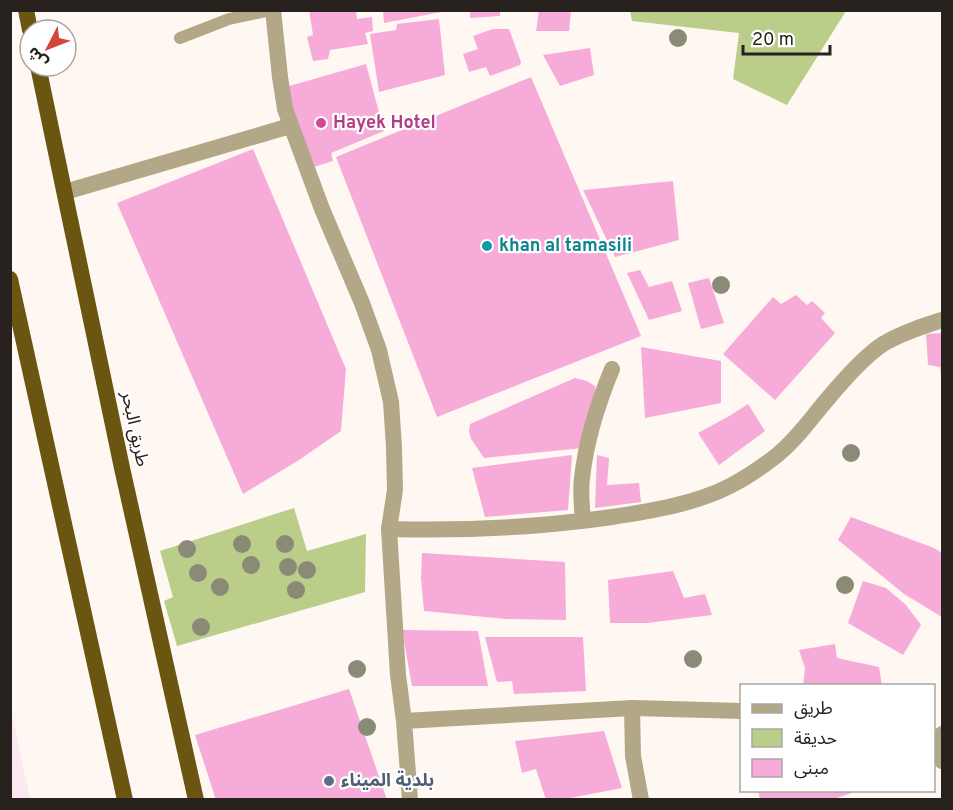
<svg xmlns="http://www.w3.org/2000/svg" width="953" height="810" viewBox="0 0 953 810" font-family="Overpass,'Noto Sans Arabic',sans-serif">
<rect width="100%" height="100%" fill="#fef7f2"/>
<path fill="#fce8f0" d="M 10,710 L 11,710 L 30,799 L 11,799 Z"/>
<path fill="#bace89" d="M 630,11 L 630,10 L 846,11 L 787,105 L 733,79 L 739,33 L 632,21 Z
M 294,508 L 307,551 L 366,534 L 365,592 L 177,646 L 164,601 L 173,597 L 160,551 Z"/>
<path fill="#f7abd8" d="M 309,10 L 356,10 L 357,19 L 372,17 L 373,31 L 365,33 L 368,44 L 330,50 L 328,59 L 313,61 L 307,37 L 313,35 Z
M 383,10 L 441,10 L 441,12 L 384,23 Z
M 470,10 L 500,10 L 500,16 L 470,18 Z
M 539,10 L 571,10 L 569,31 L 536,31 Z
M 439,19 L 445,75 L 379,92 L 370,34 L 396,30 L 397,24 Z
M 493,29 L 509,29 L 521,62 L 520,65 L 490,76 L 486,67 L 469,72 L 463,54 L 478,49 L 473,36 Z
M 590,48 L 594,75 L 560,86 L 543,55 Z
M 366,64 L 384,131 L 331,153 L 333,161 L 314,167 L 303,143 L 286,87 Z
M 531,77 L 641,336 L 437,417 L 336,157 Z
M 253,149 L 346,369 L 341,431 L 299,460 L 243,494 L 117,203 Z
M 673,181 L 679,240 L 615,257 L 583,190 Z
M 640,270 L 649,287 L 672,281 L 682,311 L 649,320 L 627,273 Z
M 709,278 L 724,323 L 701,329 L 688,283 Z
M 796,295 L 807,305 L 812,301 L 825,313 L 821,318 L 835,333 L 775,400 L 723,354 L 773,297 L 781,304 Z
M 942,333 L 942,376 L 941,376 L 940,367 L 928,365 L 926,334 Z
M 641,347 L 721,361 L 721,403 L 645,418 Z
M 575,378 L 587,381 L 595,386 L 596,392 L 583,448 L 484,458 L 471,439 L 469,431 L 470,424 Z
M 748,404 L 765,431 L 719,465 L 698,433 L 731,415 Z
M 572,455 L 568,510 L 485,517 L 472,468 Z
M 597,455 L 609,458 L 607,485 L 639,483 L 641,502 L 595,508 Z
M 851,517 L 934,548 L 942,553 L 942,617 L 904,594 L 838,540 Z
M 422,553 L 565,562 L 566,620 L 506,619 L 424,611 L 421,578 Z
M 673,571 L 684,598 L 705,594 L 712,615 L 647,623 L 610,623 L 608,580 Z
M 863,581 L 886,588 L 906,605 L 921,625 L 903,655 L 848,623 Z
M 402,630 L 478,631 L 488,686 L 412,686 Z
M 485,637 L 583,637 L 586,691 L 514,694 L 512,681 L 497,682 Z
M 835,644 L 837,658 L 879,667 L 882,686 L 803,686 L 805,668 L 799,650 Z
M 349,689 L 387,800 L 216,800 L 195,735 Z
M 604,731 L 622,788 L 560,800 L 546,800 L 536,769 L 522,773 L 515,741 Z
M 758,790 L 857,790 L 857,791 L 831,800 L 760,800 Z"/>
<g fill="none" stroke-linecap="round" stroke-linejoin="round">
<path stroke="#b2a786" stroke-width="12" d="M 180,38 L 229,19 L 271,10"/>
<path stroke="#b2a786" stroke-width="16" d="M 65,192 L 290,126
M 583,521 C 582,507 580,492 582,478 C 586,441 598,403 612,369
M 389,529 C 465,531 536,528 612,517 C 651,511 695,504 730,486 C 746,478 762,467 776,456 C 796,440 809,421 825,402 C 840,384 863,357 883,344 C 901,333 923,326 942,320
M 632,708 L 633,756 L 641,800"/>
<path stroke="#b2a786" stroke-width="16" d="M 273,10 L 280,77 L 285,109 L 322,209 L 362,303 L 379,350 L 391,402 L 394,447 L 395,490 L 389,529 L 398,675 L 404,721 L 410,800
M 404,721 L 632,708 L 742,711
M 942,734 C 938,742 937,753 942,761"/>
<path stroke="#6a5611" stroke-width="16" d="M 26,10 L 30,30
M 38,66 L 122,468 L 196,800
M 10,279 L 125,800"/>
</g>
<g fill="#898b76">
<circle cx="678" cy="38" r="9"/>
<circle cx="721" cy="285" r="9"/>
<circle cx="851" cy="453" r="9"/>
<circle cx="242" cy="544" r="9"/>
<circle cx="285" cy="544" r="9"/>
<circle cx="187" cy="549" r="9"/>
<circle cx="251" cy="565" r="9"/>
<circle cx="288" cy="567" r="9"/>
<circle cx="307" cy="570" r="9"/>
<circle cx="198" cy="573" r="9"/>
<circle cx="845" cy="585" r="9"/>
<circle cx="220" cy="587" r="9"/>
<circle cx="296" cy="590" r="9"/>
<circle cx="201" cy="627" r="9"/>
<circle cx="693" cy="659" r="9"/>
<circle cx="357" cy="669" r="9"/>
<circle cx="367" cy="727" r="9"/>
</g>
<circle fill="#d1479c" stroke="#fff" stroke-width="2" cx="321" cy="123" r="6"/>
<circle fill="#0f9aa8" stroke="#fff" stroke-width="2" cx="487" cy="246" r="6"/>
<circle fill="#5c6f8a" stroke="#fff" stroke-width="2" cx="329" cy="781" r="6"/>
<g text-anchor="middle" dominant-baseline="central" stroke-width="4.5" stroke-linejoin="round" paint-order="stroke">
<g font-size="18" font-weight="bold" fill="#b23c85" stroke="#fff" text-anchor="start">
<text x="333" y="123">Hayek Hotel</text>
</g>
<g font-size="18" font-weight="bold" fill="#0d838f" stroke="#fff" text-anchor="start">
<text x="499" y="246">khan al tamasili</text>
</g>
<g font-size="18" fill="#28221e" stroke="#fff">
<text transform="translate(134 429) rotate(78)">طريق البحر</text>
</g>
<g font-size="18" font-weight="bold" fill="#4e5e75" stroke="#fff" text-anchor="start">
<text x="341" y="781">بلدية الميناء</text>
</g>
</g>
<rect width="953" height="810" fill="none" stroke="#28221e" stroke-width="24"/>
<rect x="740" y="684" width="195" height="108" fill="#ffffff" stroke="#a9a7a5" stroke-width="1.5"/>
<rect x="752" y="704" width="30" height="9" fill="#b2a786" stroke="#a9a7a5" stroke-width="1.5"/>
<text x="794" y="714" font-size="18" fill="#28221e">طريق</text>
<rect x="752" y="729" width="30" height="18" fill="#bace89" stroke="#a9a7a5" stroke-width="1.5"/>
<text x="794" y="744" font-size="18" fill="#28221e">حديقة</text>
<rect x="752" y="759" width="30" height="18" fill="#f7abd8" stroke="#a9a7a5" stroke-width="1.5"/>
<text x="794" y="774" font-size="18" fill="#28221e">مبنى</text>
<g transform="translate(48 48) rotate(228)"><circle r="28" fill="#ffffff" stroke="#a9a7a5" stroke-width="1.5"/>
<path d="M0-4.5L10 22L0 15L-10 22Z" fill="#d4463c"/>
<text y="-9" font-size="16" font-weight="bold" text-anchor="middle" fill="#28221e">ش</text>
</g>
<path d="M743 45v9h87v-9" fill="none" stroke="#28221e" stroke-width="3"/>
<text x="752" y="45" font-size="18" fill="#28221e" stroke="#ffffff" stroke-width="4.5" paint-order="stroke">20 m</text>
</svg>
